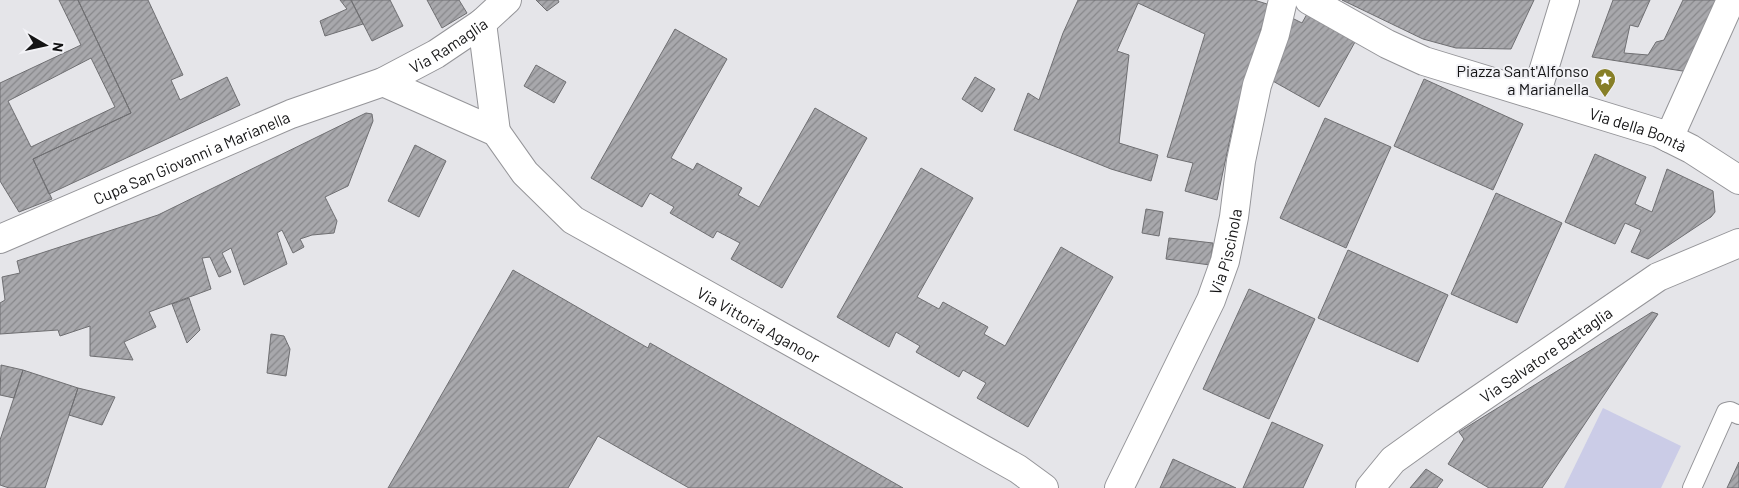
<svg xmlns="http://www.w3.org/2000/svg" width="1739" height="488" viewBox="0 0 1739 488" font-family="Barlow,sans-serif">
<defs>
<pattern id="building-hatch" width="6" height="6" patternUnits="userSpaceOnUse" patternTransform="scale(1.25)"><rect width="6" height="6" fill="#a8a8ac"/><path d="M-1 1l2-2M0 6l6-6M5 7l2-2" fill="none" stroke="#88888b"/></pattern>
</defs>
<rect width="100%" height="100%" fill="#e5e5e9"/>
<path fill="#cbcce7" d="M 1603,408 L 1681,446 L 1661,488 L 1564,488 Z"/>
<path fill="url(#building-hatch)" stroke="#6f6f72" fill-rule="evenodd" d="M 59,0 L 78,0 L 131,113 L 33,159 L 52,199 L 19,212 L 0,181 L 0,83 L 81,45 ZM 91,58 L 115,107 L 31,147 L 8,101 Z
M 78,0 L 148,0 L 183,75 L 171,80 L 180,100 L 227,77 L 240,105 L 49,194 L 33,159 L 131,113 Z
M 340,0 L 351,0 L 363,24 L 325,36 L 320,21 L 347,9 Z
M 351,0 L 390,0 L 403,26 L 372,41 Z
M 427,0 L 459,0 L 467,13 L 442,28 Z
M 536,0 L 558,0 L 559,2 L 547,11 Z
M 1078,0 L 1254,0 L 1267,4 L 1266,23 L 1263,23 L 1234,120 L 1217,200 L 1185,191 L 1193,163 L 1167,157 L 1205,34 L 1138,3 L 1117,51 L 1129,55 L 1119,143 L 1158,155 L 1151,181 L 1111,169 L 1014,130 L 1028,93 L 1039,100 L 1063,33 Z
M 1342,0 L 1534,0 L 1511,49 L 1456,48 L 1423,39 Z
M 1613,0 L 1650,0 L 1638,27 L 1630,25 L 1624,53 L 1648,55 L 1656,42 L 1664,40 L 1683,0 L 1720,0 L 1689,72 L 1592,57 Z
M 1307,14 L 1355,42 L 1319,107 L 1271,80 L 1282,60 L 1279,58 L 1292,18 L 1302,23 Z
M 675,29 L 727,59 L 671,158 L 693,170 L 697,163 L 742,188 L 738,195 L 759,207 L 815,108 L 867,138 L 782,288 L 731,259 L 740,243 L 717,231 L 713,238 L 670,213 L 674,207 L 650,193 L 642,207 L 591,178 Z
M 536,65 L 566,82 L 554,103 L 524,86 Z
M 975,77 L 995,89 L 982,112 L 962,99 Z
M 1424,79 L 1523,124 L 1493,190 L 1394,146 Z
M 366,113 L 372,114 L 373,121 L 348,186 L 325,197 L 337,221 L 334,233 L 312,235 L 300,239 L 304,247 L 293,253 L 282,230 L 277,233 L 287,264 L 244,285 L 231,248 L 222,253 L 231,272 L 219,277 L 210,257 L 202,258 L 211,289 L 149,312 L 156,327 L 124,342 L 133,360 L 90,356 L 90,326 L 60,336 L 58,330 L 0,334 L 0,303 L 5,300 L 2,277 L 20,273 L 17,261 L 158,215 Z
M 1325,118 L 1391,147 L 1346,248 L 1280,218 Z
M 415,145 L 446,161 L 419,217 L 388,201 Z
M 1595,154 L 1646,177 L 1635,204 L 1652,212 L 1667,169 L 1713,191 L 1715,212 L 1711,217 L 1648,259 L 1631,252 L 1641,230 L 1625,223 L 1615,244 L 1565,222 Z
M 921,168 L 973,198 L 917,297 L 939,309 L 943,302 L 988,327 L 984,334 L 1005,346 L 1061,247 L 1113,277 L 1028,427 L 977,398 L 986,383 L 963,370 L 959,377 L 916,352 L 920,346 L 896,332 L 889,347 L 837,317 Z
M 1496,193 L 1562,223 L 1517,323 L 1451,294 Z
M 1146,209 L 1163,212 L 1159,236 L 1142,233 Z
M 1169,238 L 1213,243 L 1210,265 L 1166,259 Z
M 1348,250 L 1448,295 L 1418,362 L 1318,318 Z
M 513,270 L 648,348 L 650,343 L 903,488 L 689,488 L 598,436 L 568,488 L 388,488 Z
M 1249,289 L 1315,319 L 1269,419 L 1203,389 Z
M 189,298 L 200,330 L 187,343 L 172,304 Z
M 1652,312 L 1658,314 L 1542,488 L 1489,488 L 1448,464 L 1464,439 L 1459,432 Z
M 271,334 L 284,336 L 290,349 L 286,376 L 267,373 Z
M 1,365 L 23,370 L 14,398 L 0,395 Z
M 23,370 L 78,388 L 45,488 L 9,488 L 0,485 L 0,440 Z
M 78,388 L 115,397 L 102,425 L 69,415 Z
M 1272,422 L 1323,445 L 1303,488 L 1243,488 Z
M 1173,459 L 1236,488 L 1160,488 Z
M 1739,462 L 1739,488 L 1727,488 Z
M 1426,469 L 1443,480 L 1437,488 L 1410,488 Z"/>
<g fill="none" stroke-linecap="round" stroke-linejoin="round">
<g stroke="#959599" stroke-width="20">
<path id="lane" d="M 1692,488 L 1726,412 L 1730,411 L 1739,415"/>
</g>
<g stroke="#959599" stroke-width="30">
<g id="street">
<path id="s1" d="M 1309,0 L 1387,44 L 1424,61 L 1659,133 L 1691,149 L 1739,180"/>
<path d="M 482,23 L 496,132"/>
<path id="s2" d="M 383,82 L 496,132 L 525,173 L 573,220 L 1018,469 L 1044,488"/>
<path d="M 1536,95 L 1565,0"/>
<path d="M 1669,138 L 1731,0"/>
<path id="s3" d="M 0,239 L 291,114 L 383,82 L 436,54 L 482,23 L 507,0"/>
<path id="s4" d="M 1119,488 L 1211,300 L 1225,261 L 1234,217 L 1241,161 L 1257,85 L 1275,34 L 1283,0"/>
<path id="s5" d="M 1370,488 L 1393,460 L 1446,422 L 1658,277 L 1739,243"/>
</g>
</g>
<use href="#lane" stroke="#fff" stroke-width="18"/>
<use href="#street" stroke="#fff" stroke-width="28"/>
</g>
<defs>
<g id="sight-pin" transform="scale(1.125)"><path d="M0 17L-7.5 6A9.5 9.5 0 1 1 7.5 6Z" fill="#877f27" stroke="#f2f2f6"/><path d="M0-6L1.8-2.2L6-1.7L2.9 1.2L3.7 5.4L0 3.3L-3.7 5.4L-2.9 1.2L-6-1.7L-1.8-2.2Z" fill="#fff"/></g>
</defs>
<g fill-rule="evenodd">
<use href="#sight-pin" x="1605" y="79"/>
</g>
<g text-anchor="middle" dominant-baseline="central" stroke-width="4" stroke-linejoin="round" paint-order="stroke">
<g font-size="16" fill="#141415" stroke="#f2f2f6">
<text stroke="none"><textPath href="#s3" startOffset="489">Via Ramaglia</textPath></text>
<text stroke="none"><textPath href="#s1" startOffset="355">Via della Bontà</textPath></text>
<text stroke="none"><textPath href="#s3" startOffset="208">Cupa San Giovanni a Marianella</textPath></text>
<text stroke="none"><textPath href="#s4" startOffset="260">Via Piscinola</textPath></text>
<text stroke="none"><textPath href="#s2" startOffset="454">Via Vittoria Aganoor</textPath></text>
<text stroke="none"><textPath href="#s5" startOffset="222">Via Salvatore Battaglia</textPath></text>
</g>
<g font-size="16" fill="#141415" stroke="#f2f2f6" text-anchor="end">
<text x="1589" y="70">Piazza Sant'Alfonso<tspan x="1589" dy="18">a Marianella</tspan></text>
</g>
</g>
<g transform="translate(45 45) rotate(99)" stroke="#f2f2f6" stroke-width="4" paint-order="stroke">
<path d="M0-4L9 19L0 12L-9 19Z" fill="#141415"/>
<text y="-8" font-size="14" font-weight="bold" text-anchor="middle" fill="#141415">N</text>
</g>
</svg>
